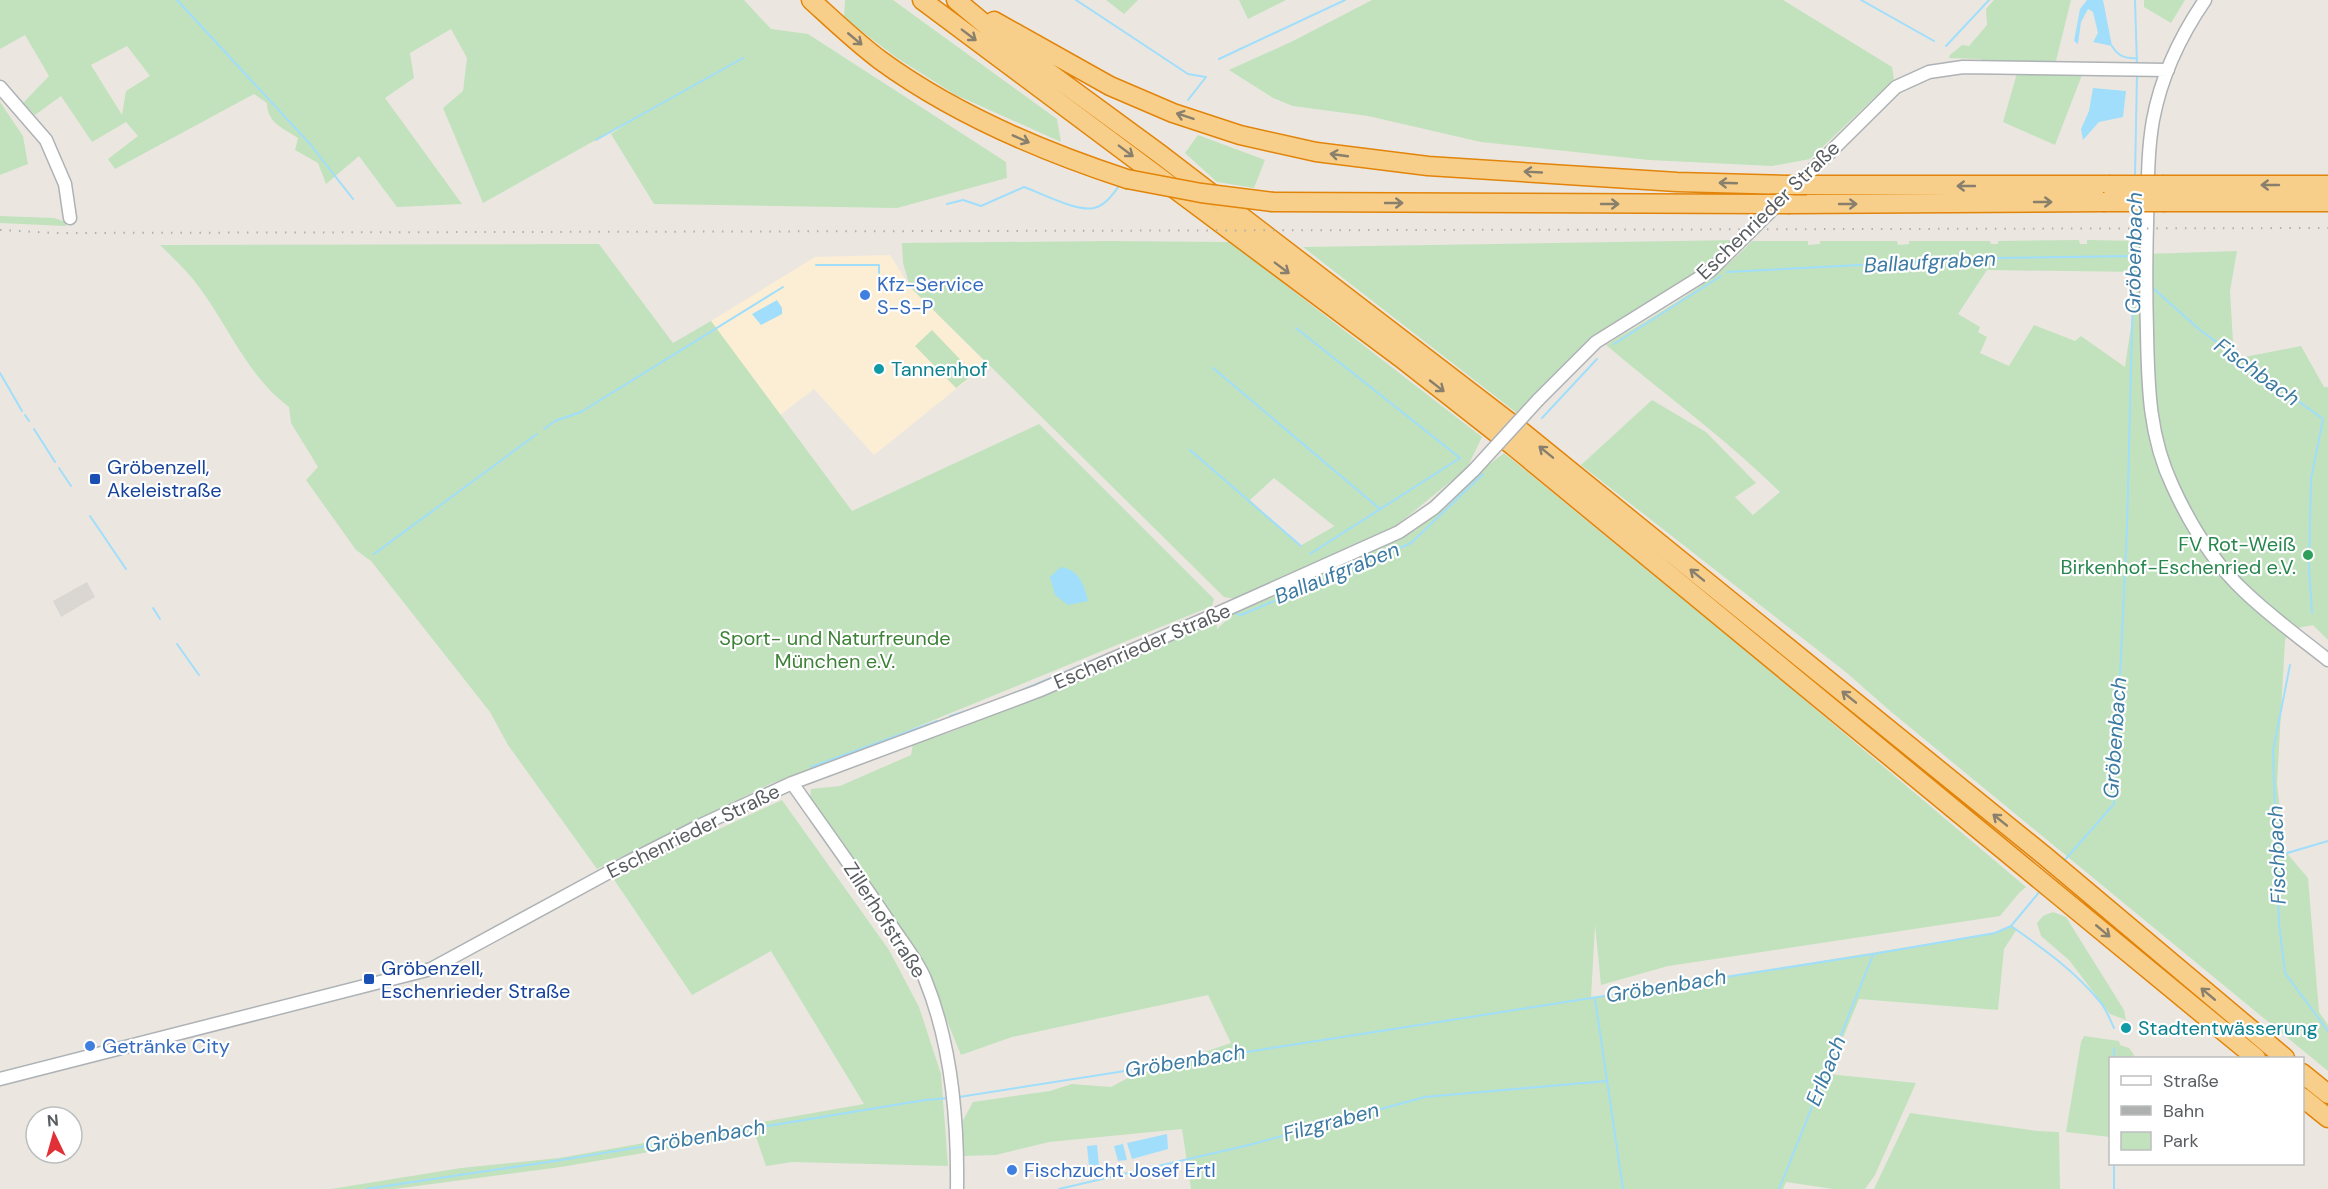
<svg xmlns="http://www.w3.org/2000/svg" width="2328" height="1189" viewBox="0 0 2328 1189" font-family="'DM Sans',sans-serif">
<rect width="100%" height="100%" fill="#ebe7e0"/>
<path fill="#fceed4" d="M 890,255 L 910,287 L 987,364 L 874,455 L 814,389 L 780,415 L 711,321 L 815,257 Z"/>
<path fill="#dad6d2" d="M 87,582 L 95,597 L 61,617 L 53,601 Z"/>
<path fill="#c1e2bd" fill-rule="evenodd" d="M 0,0 L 744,0 L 771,29 L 808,34 L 1006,162 L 1007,178 L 897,208 L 654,204 L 611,134 L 635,118 L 483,203 L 443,108 L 463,91 L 467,58 L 451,29 L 410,53 L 414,78 L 385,98 L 462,204 L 397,207 L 359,156 L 326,184 L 318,163 L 295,150 L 298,138 C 283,128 267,123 267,103 L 254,94 L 115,169 L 108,159 L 138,136 L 126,122 L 92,142 L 61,96 L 35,115 L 23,103 L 49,76 L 25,35 L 0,49 ZM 127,46 L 150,76 L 126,91 L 122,115 L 91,65 Z
M 845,0 L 893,0 L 1057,119 L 1061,142 L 956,95 L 897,58 L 844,18 Z
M 1106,0 L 1138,0 L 1124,14 Z
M 1239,0 L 1286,0 L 1248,19 Z
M 1372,0 L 1783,0 L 1892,67 L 1894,79 L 1810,159 L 1772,166 L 1649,160 L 1481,142 L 1368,116 L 1293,106 L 1273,98 L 1229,70 L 1293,41 Z
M 1994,0 L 2071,0 L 2055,65 L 1990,63 L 1980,59 L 1949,58 L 1950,55 L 1962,45 L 1969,46 L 1987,25 L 1986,9 Z
M 2144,0 L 2185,0 L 2171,23 L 2144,7 Z
M 2017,73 L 2082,75 L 2055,145 L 2003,122 Z
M 0,102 L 23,136 L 28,164 L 0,175 Z
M 1198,135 L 1265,160 L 1254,188 L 1217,182 L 1185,153 Z
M 0,216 L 54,218 L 66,222 L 66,226 L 0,223 Z
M 1736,240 L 1702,269 L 1596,342 L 1522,417 L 1303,247 Z
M 2079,240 L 2080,244 L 2087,244 L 2087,240 L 2140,241 L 2137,272 L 1987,270 L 1958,314 L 1980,327 L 1978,332 L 1987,337 L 1980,353 L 2009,366 L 2034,325 L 2075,341 L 2081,336 L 2125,367 L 2139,272 L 2146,271 L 2146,254 L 2237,251 L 2230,291 L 2234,359 L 2301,346 L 2324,387 L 2328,387 L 2328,640 L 2313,625 L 2292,629 L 2285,640 L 2277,784 L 2285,851 L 2308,878 L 2319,1012 L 2328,1025 L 2328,1071 L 1889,710 L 1847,673 L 1581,465 L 1652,400 L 1706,432 L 1756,483 L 1735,497 L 1753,515 L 1780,492 C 1726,439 1664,394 1606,345 C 1657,314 1711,285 1752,241 L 1808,241 L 1808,245 L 1820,244 L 1820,241 L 1897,241 L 1898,245 L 1909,244 L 1909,241 L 1990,241 L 1991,244 L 1998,244 L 1998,241 Z
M 1107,241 L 1230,242 L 1482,437 L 1467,468 L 1397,525 L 1236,599 L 1224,597 L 910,287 L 903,263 L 902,243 ZM 1274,478 L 1334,526 L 1333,527 L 1300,546 L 1250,500 Z
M 599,244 L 673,343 L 711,321 L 852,511 L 1039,424 L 1214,599 L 1212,606 L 799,775 L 772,783 L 597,869 L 508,745 L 490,712 L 371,561 L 356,550 L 306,480 L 318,467 L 291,423 L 289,407 C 245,375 226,319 192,278 C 182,266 171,256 160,245 Z
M 932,330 L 974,374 L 956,388 L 915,346 Z
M 1504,453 L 1762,664 L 2026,887 L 2019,893 L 2000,916 L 1668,966 L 1601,985 L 1595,925 L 1591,998 L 1995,933 L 2011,926 L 2016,930 L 2024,918 L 2004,949 L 1998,1010 L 1859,999 L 1828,1074 L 1916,1083 L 1875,1175 L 1865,1189 L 1833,1189 L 1786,1182 L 1783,1189 L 1191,1189 L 1182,1129 L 1049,1142 L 996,1155 L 962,1156 L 960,1126 L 973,1102 L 1050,1091 L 1072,1084 L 1111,1087 L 1128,1078 L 1231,1043 L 1208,995 L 1012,1037 L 961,1055 L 927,972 L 810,801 L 811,789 L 840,786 L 911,755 L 913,744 L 951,732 L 1217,622 L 1217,629 L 1233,614 L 1416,530 L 1478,473 Z
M 782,800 L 889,950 L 919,1007 L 941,1074 L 948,1166 L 792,1162 L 766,1166 L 755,1134 L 561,1167 L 394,1189 L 331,1189 L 461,1168 L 559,1158 L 864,1104 L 771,951 L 692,995 L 613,878 Z
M 2053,912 L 2066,917 L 2124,1010 L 2126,1020 L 2110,1014 L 2069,960 L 2041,936 L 2037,923 L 2043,916 Z
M 2084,1036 L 2119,1041 L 2120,1045 L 2129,1048 L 2134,1055 L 2133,1058 L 2110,1058 L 2110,1137 L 2066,1132 L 2081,1042 Z
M 1910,1113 L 2037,1131 L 2059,1132 L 2060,1189 L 1874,1189 Z"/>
<path fill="#a0defb" d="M 2087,0 L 2103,0 L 2112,46 L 2093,42 L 2098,33 L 2093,12 L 2088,9 L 2081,22 L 2078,44 L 2074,41 L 2080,9 Z
M 2093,88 L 2126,91 L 2123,117 L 2099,122 L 2083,140 L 2081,129 L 2089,111 Z
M 777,300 L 782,308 L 782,314 L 761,325 L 752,314 Z
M 1061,567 C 1079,570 1084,584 1088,601 L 1068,605 L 1055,595 L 1050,577 Z
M 1167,1134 L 1168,1149 L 1132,1159 L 1127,1143 Z
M 1123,1144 L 1127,1160 L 1118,1161 L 1114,1146 Z
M 1097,1145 L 1099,1165 L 1089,1166 L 1087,1146 Z"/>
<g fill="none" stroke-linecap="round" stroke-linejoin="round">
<path stroke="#a0defb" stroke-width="2" d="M 177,0 L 310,144 L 353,199
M 1076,0 L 1188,74 L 1206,77 L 1188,100
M 1861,0 L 1934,41
M 2135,0 L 2137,66
M 1946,46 L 1989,0
M 2112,46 C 2118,56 2125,59 2137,58
M 1219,59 L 1345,0
M 596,140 L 743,58
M 2135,176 L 2137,74
M 947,204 L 963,200 L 981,206 L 1024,187 C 1041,193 1077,212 1094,208 C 1105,206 1113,194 1119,186
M 816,265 L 879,265 L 879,273
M 1727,272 L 1995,258 L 2133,256
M 2154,289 L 2200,330 L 2323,419 L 2311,479 L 2309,568 L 2312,613
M 1296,328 L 1460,458 L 1310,554
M 1614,344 L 1721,276
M 1213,368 L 1380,509
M 0,373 L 22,411
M 25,415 L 29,421
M 1542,418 L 1597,359
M 34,429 L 55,462
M 544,429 L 555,421 L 581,412 L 783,287
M 1190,450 L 1301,546
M 59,468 L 71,486
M 90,516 L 126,569
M 374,554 L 537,434
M 153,608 L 160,619
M 1237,614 L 1241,615 L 1411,543 L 1483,474
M 177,644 L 199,675
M 2290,665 L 2273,751 L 2279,923 L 2285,973 L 2328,1031
M 998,700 L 1170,628
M 950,716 L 982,706
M 811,767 L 937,721
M 2277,856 L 2328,841
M 2063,862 L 2114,804 L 2127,528 L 2135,209
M 2011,926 C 2044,949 2076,972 2101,1003 C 2107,1010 2110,1020 2114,1028
M 1595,999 L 1623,1189
M 2114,1049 L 2114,1058
M 959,1097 L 1873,954 L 1995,933 L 2011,926 L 2041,890
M 366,1189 L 561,1160 L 925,1100 L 950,1098
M 1059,1189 L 1249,1145 L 1425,1097 L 1607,1081
M 1779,1189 L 1873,955
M 2114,1189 L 2114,1164"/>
<g stroke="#aeb2b5" stroke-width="15">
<path id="minor" d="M 2205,0 C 2181,35 2161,77 2153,120 C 2147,154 2148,189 2147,224 C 2146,260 2146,296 2147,332 C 2148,387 2149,437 2173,487 C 2190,524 2214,563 2244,591 C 2270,616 2300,638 2328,660
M 0,87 L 46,140 L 65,184 L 70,218
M 1796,186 L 1896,87 L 1929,72 L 1963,67 L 2168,70
M 1538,400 L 1596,342 L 1710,271 L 1779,203
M 792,783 C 825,830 859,877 891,925 C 902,942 917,960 925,979 C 952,1045 958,1119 957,1189
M 0,1079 L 431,969 L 626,863 L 699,826 L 792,783 L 1038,691 L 1205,619 L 1399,532 L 1434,508 L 1474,470"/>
</g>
<g stroke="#e28409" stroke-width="21">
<path id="highway" d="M 811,0 C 833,20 856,42 880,60 C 954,114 1041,151 1127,179
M 922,0 L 1401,358 L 1513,446 L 2256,1058
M 956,0 L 999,36 L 1160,154 L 1521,431 L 2046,857 L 2285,1058
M 994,21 L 1110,86 L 1173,113 L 1240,135 L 1316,152 L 1428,166 L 1677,182 L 1786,185
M 1807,185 L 2109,185
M 2164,185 L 2328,185
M 1273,202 L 1770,204
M 2165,202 L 2328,202
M 1790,204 L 2103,202
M 2302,1073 L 2328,1094
M 2302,1097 L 2328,1118"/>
</g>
<use href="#minor" stroke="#fff" stroke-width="12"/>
<use href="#highway" stroke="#f8cf8a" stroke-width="18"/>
<path stroke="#afb0b0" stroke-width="2" stroke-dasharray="1.5 8" stroke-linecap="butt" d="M 0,230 L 55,233 L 2328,228"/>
<g stroke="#aeb2b5" stroke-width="15" stroke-linecap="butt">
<path id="minor-bridge" d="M 1474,470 L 1538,400"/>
</g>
<g stroke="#e28409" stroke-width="21" stroke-linecap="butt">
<path id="highway-bridge" d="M 1127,179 L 1201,193 L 1273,202
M 1786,185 L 1807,185
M 2109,185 L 2164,185
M 2103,202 L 2165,202
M 1770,204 L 1790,204"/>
</g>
<use href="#minor-bridge" stroke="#fff" stroke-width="12"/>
<use href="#highway-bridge" stroke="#f8cf8a" stroke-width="18"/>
</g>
<defs><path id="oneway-shaft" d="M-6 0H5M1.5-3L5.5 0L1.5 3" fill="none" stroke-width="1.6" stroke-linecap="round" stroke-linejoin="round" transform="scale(1.5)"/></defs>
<g stroke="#897f6d">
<use href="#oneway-shaft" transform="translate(969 35) rotate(37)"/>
<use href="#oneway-shaft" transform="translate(855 39) rotate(40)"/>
<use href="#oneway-shaft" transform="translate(1185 116) rotate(-162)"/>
<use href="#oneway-shaft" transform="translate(1021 139) rotate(24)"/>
<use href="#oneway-shaft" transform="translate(1126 151) rotate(37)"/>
<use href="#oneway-shaft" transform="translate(1339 155) rotate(-172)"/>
<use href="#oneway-shaft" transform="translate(1533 172) rotate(-177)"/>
<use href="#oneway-shaft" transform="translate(1728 183) rotate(-178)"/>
<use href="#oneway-shaft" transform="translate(2270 185) rotate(180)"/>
<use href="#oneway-shaft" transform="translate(1966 186) rotate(180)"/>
<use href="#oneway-shaft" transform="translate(2043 202)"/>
<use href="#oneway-shaft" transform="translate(1394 203)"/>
<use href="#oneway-shaft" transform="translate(1610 204)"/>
<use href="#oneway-shaft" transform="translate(1848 204)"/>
<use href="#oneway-shaft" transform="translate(1282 268) rotate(37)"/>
<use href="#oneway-shaft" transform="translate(1437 386) rotate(38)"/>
<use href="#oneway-shaft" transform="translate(1546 452) rotate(-141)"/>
<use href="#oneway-shaft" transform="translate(1697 575) rotate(-141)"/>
<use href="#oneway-shaft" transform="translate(1849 697) rotate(-141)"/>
<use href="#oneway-shaft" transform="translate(2000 820) rotate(-141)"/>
<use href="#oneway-shaft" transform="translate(2103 931) rotate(40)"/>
<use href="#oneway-shaft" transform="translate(2208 994) rotate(-140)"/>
</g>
<g fill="#3f7fe0" stroke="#fff" stroke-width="2">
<circle cx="865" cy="295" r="6"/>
<circle cx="90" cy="1046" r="6"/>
<circle cx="1012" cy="1170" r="6"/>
</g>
<g fill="#0f9aa8" stroke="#fff" stroke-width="2">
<circle cx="879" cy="369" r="6"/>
<circle cx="2126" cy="1028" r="6"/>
</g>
<g fill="#1a4fb4" stroke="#fff" stroke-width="2">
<rect x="89" y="473" width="12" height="12" rx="3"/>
<rect x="363" y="973" width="12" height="12" rx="3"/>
</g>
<circle fill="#2e9e5b" stroke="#fff" stroke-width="2" cx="2308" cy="555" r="6"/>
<g text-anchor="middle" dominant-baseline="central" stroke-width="4.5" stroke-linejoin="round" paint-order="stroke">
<g font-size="20" fill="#595d60" stroke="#fff">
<text transform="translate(1768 210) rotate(-44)">Eschenrieder Straße</text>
<text transform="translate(1142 646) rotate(-23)">Eschenrieder Straße</text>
<text transform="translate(693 831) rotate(-26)">Eschenrieder Straße</text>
<text transform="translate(885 920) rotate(57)">Zillerhofstraße</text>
</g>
<g font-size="20" fill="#366cbe" stroke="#fff" text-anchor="start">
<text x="877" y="284">Kfz-Service<tspan x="877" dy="23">S-S-P</tspan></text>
<text x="102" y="1046">Getränke City</text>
<text x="1024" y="1170">Fischzucht Josef Ertl</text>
</g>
<g font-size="20" fill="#0d838f" stroke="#fff" text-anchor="start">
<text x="891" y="369">Tannenhof</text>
<text x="2138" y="1028">Stadtentwässerung</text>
</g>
<g font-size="20" fill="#164399" stroke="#fff" text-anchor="start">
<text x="107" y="467">Gröbenzell,<tspan x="107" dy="23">Akeleistraße</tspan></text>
<text x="381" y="968">Gröbenzell,<tspan x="381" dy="23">Eschenrieder Straße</tspan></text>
</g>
<g font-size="20" fill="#27864d" stroke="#fff" text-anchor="end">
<text x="2296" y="544">FV Rot-Weiß<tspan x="2296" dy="23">Birkenhof-Eschenried e.V.</tspan></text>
</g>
<g font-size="20" fill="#3d8137" stroke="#fff">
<text x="835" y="638">Sport- und Naturfreunde<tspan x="835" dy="23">München e.V.</tspan></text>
</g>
<g font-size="21" font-style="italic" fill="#3d7ba3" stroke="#fff">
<text transform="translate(2134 253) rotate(-89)">Gröbenbach</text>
<text transform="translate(1930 262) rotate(-3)">Ballaufgraben</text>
<text transform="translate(2257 372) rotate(36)">Fischbach</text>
<text transform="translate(1337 573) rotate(-22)">Ballaufgraben</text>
<text transform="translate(2115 738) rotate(-86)">Gröbenbach</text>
<text transform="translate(2277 855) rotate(-92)">Fischbach</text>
<text transform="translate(1666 986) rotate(-9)">Gröbenbach</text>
<text transform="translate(1185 1061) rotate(-9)">Gröbenbach</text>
<text transform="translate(1826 1071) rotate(-68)">Erlbach</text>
<text transform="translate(1331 1122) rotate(-15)">Filzgraben</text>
<text transform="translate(705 1136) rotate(-9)">Gröbenbach</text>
</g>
</g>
<rect x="2109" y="1057" width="195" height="108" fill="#ffffff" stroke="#bdbebf" stroke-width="1.5"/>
<rect x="2121" y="1076" width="30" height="9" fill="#ffffff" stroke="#bdbebf" stroke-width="1.5"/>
<text x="2163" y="1087" font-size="18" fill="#595d60">Straße</text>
<rect x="2121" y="1106" width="30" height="9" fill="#afb0b0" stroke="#bdbebf" stroke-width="1.5"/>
<text x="2163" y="1117" font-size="18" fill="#595d60">Bahn</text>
<rect x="2121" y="1132" width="30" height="18" fill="#c1e2bd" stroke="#bdbebf" stroke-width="1.5"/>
<text x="2163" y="1147" font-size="18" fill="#595d60">Park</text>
<g transform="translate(54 1135) rotate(355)"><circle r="28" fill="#ffffff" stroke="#bdbebf" stroke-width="1.5"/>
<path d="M0-4.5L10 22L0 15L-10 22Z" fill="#e13038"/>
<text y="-9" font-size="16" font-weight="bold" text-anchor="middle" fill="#595d60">N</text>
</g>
</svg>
